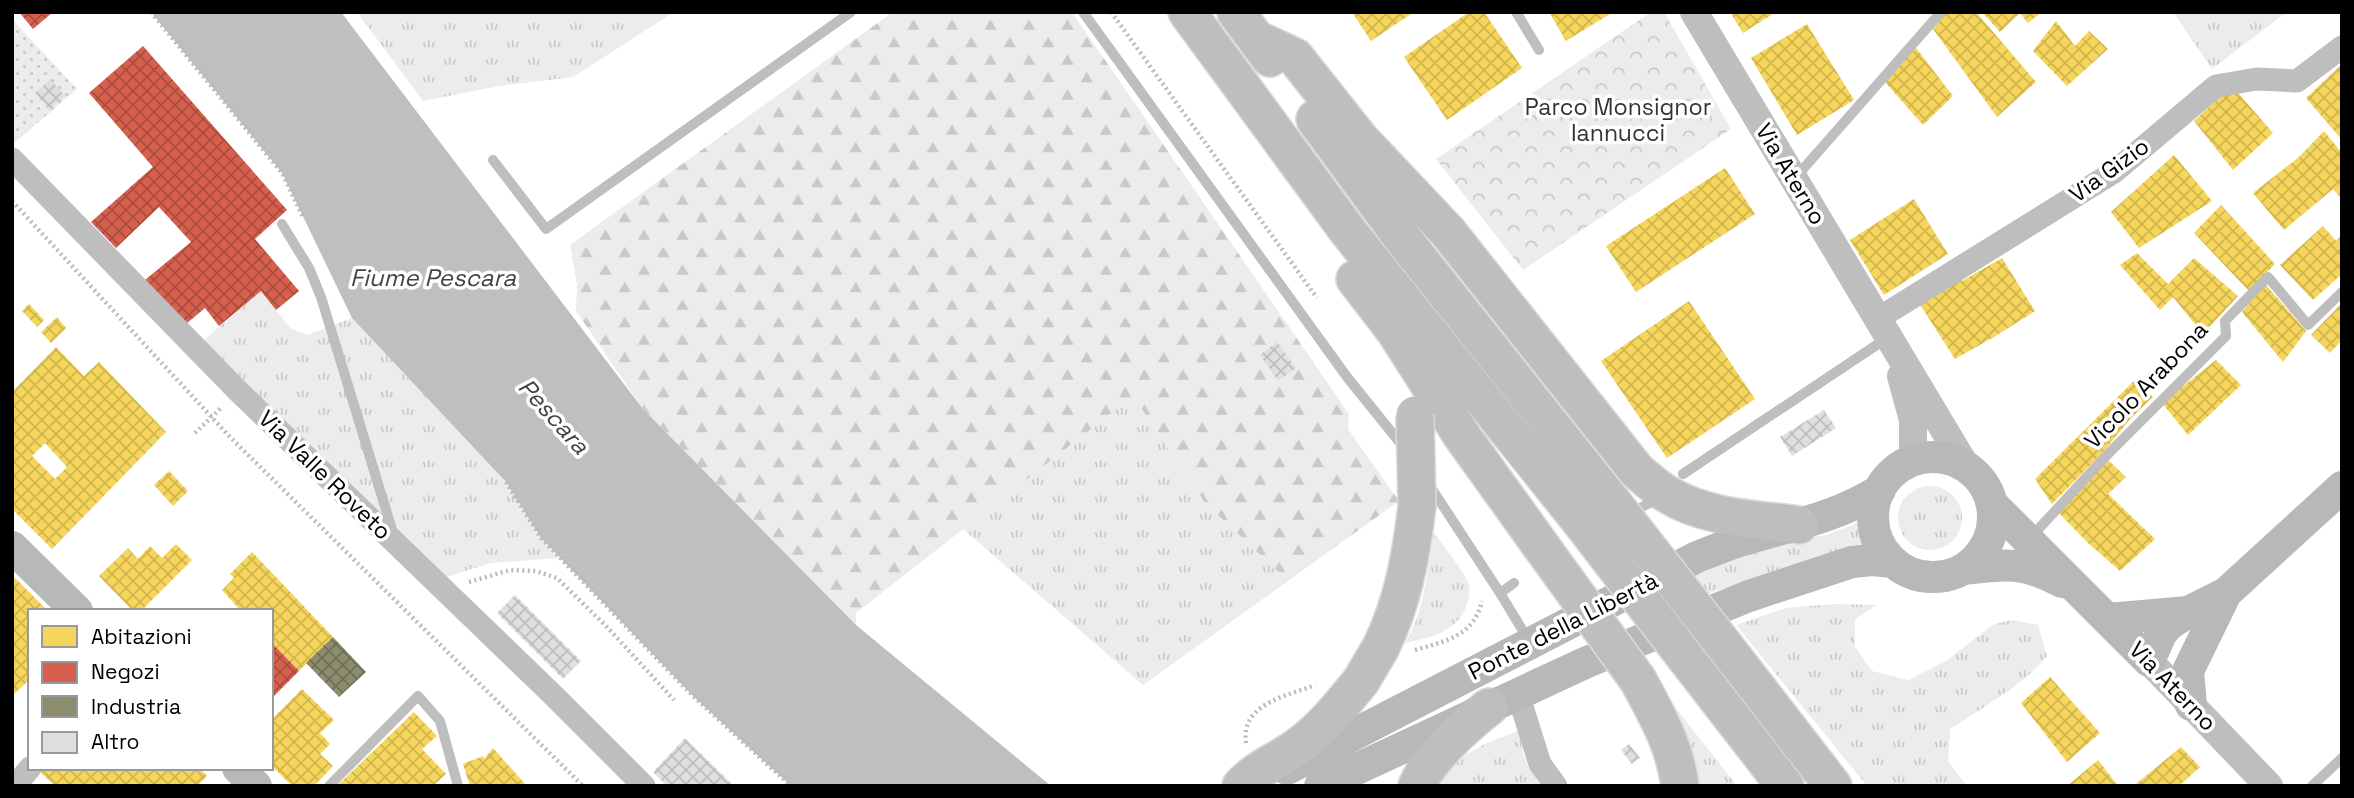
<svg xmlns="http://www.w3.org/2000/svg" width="2354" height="798" viewBox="0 0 2354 798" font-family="'Space Grotesk',sans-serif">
<defs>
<pattern id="grass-tufts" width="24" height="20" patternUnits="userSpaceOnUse" patternTransform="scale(1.75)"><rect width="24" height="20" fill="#ececec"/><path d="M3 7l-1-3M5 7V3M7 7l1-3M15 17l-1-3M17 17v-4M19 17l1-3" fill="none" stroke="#c9c9c9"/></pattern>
<pattern id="forest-firs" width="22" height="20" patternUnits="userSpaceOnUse" patternTransform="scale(1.75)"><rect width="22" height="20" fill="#ececec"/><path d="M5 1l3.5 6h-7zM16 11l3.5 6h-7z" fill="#c9c9c9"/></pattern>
<pattern id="park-crowns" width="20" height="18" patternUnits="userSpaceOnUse" patternTransform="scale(1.75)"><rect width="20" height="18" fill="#ececec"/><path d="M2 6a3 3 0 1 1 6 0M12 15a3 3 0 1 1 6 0" fill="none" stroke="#c9c9c9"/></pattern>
<pattern id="garden-dots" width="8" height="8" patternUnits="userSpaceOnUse" patternTransform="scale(1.75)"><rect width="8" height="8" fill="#ececec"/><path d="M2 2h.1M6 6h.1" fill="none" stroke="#c9c9c9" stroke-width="1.8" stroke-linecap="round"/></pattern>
<pattern id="homes-cross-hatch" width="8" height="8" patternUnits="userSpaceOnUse" patternTransform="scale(1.75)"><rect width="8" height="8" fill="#f6d55c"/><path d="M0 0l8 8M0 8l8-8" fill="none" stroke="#d1b54e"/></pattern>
<pattern id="shops-cross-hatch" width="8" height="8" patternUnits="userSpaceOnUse" patternTransform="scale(1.75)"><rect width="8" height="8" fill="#d6604d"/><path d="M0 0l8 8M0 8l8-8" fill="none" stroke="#ab4d3e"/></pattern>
<pattern id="industry-cross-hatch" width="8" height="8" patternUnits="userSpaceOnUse" patternTransform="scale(1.75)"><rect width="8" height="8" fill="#8c8c6e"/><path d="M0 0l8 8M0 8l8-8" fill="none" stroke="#707058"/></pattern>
<pattern id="building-cross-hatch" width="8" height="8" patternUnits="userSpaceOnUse" patternTransform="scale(1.75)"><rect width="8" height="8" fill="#dfdfdf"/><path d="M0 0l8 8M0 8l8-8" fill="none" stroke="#bebebe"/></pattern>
</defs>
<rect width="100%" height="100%" fill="#fff"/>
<path fill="url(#grass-tufts)" d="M 357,12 L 674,12 L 573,77 L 499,86 L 423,101 Z
M 2173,12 L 2287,12 L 2212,69 Z
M 261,291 L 290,328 L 307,335 L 352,318 L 506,482 L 541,538 L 559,558 L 491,563 L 440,579 L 198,345 Z
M 1133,396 L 1205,503 L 1288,581 L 1143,685 L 963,529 Z
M1898 518a32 32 0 1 1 64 0a32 32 0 1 1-64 0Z
M 1863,521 L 1863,537 L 1870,551 L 1849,551 L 1700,596 L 1687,580 L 1739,555 L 1762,548 L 1826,535 Z
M 1434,533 C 1444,547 1457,562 1466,578 C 1471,587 1470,595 1467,604 C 1458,632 1430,638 1405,643 C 1425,612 1427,569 1434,533 Z
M 1835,604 L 1877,605 L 1855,619 L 1855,647 L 1872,671 L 1908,680 L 1946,661 L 1994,624 L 2012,620 L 2038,625 L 2047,656 C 2027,682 1979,710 1950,729 L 1948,761 L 1967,786 L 1867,786 L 1736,625 L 1786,608 Z
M 1649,674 L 1737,786 L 1685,786 Z
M 1522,729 C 1518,750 1528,769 1541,786 L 1433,786 L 1451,763 L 1485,744 Z"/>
<path fill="url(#forest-firs)" d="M 893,12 L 1072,12 L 1349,414 L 1348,429 L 1399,501 L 1288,581 L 1205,503 L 1133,396 L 856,613 L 856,625 L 643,409 L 576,311 L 577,284 L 570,245 Z"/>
<path fill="url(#park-crowns)" d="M 1651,12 L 1664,12 L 1731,129 L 1523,270 L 1436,159 Z"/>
<path fill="url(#garden-dots)" d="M 12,19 L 77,89 L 12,145 Z"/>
<path fill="#bfbfbf" d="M 151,12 L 341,12 L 643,409 L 856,625 L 1051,786 L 791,786 L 693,696 L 541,538 L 506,482 L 352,318 L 282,173 Z"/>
<path fill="url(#homes-cross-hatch)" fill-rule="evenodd" d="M 1352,12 L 1414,12 L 1371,41 Z
M 1469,12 L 1484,12 L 1522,68 L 1447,120 L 1404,57 Z
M 1549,12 L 1613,12 L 1566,41 Z
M 1730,12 L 1776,12 L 1743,33 Z
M 1947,12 L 1976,12 L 2036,82 L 1997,117 L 1933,29 Z
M 1982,12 L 2042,12 L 2028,23 L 2020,13 L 2000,32 Z
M 2056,21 L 2075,46 L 2089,31 L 2108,49 L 2067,86 L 2033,51 Z
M 1807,24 L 1854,100 L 1797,135 L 1751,58 Z
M 1913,44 L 1953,96 L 1923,125 L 1884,81 Z
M 2342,64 L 2342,140 L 2306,98 Z
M 2232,86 L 2273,133 L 2233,170 L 2194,121 Z
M 2324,131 L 2342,153 L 2342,199 L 2333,189 L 2284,230 L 2253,193 L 2299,157 Z
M 2174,155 L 2212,201 L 2139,248 L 2111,212 Z
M 1725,168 L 1755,214 L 1636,292 L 1606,246 Z
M 1914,199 L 1948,254 L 1884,295 L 1850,240 Z
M 2221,205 L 2275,264 L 2249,291 L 2194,233 Z
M 2323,226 L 2336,241 L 2342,235 L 2342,274 L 2313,300 L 2280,265 Z
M 2137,253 L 2168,284 L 2194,258 L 2238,296 L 2203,334 L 2173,297 L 2160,310 L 2120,265 Z
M 2002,258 L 2035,311 L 1994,337 L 1955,359 L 1917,300 L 1958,275 L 1962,281 Z
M 2265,284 L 2306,331 L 2283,362 L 2242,312 Z
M 1689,301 L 1755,399 L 1667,458 L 1601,361 Z
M 2342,303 L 2342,340 L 2330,353 L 2311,335 Z
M 29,304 L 44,320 L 37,327 L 22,311 Z
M 57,317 L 66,328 L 51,343 L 41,332 Z
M 56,347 L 84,376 L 99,362 L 166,432 L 52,549 L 12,509 L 12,392 ZM 45,443 L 67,467 L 55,479 L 32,456 Z
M 2216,360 L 2241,385 L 2188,435 L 2162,403 Z
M 2135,380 L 2153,397 L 2131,418 L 2104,451 L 2052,504 L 2035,479 Z
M 2108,460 L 2126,477 L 2108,494 L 2155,539 L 2120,571 L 2088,543 L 2058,512 Z
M 169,471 L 188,491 L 173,506 L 154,485 Z
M 176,544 L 192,560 L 141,611 L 133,611 L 99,576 L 128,548 L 138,559 L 150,546 L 162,558 Z
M 252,552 L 333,637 L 299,671 L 271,642 L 271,630 L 274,628 L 271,625 L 271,611 L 241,611 L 222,590 L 234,578 L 230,574 Z
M 12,575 L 48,611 L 30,611 L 30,679 L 12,696 Z
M 2050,677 L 2100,733 L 2067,762 L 2021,703 Z
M 302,689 L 334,720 L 320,733 L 330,744 L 320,754 L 333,766 L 314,786 L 292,786 L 271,765 L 271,720 Z
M 414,712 L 437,736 L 422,749 L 446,774 L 435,784 L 437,786 L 337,786 Z
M 2181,747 L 2200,767 L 2179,786 L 2137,786 L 2136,784 Z
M 493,748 L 527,786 L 470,786 L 463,764 L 483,756 L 484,759 Z
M 2098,760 L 2118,786 L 2067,786 Z
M 43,768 L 199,768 L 207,776 L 197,786 L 55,786 L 40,772 Z"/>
<path fill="url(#shops-cross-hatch)" d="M 19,12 L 53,12 L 33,29 Z
M 143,46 L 287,210 L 255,239 L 299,291 L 276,310 L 261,291 L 219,326 L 205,308 L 186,324 L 145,280 L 191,242 L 159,207 L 116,248 L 91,222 L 153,167 L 89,93 Z
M 271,642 L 299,671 L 271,699 Z"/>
<path fill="url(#industry-cross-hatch)" d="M 333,637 L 366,672 L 339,697 L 306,663 Z"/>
<path fill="url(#building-cross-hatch)" d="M 50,79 L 65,96 L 49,110 L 35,93 Z
M 1277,342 L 1296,368 L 1278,381 L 1260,355 Z
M 1824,410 L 1836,428 L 1792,456 L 1780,437 Z
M 515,595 L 581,661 L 563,679 L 497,613 Z
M 685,738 L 734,786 L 667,786 L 653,772 Z
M 1629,744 L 1640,758 L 1632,764 L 1621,750 Z"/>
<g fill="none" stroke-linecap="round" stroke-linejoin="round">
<g stroke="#dbdbdb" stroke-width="40">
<path id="trunk" d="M 1187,12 L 1347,230 L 1581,522
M 1236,12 L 1270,58
M 1256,39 L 1295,57 L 1360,139 L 1448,232 L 1637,471 C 1646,478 1656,488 1667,494 C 1705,518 1755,519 1799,525
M 1315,119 L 1403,239 L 1613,503
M 1355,279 L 1395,331 L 1462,436 L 1541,546
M 1720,640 L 1833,786
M 1381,647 C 1403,602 1411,556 1417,506
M 1685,657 L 1785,786
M 1638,680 C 1657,715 1675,746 1680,786
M 1241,786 C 1257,768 1280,760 1300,745 C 1324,727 1342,704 1361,681
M 1417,786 C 1427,760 1467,724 1489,707"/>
</g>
<path stroke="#b9b9b9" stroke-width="4.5" stroke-dasharray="2 3.5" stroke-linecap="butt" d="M 151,12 L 282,173 L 303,217
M 1111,12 L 1317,298
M 12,201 L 230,437 L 583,786
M 195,433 L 222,407
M 506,482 L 541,538 L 693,696 L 791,786
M 469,582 L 510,570 L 536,571 L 557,578 L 608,628 L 674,700
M 1415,650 C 1446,641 1474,636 1482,601
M 1246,743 C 1240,704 1287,696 1315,685"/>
<path stroke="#bebebe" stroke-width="10" d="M 1083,12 L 1347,377 L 1405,449
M 1516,12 L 1539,50
M 493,160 L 546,229 L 851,12
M 1796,177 L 1941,12
M 282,224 L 309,268 L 321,297 L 394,536
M 1683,474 L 1887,338
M 1428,483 L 1500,593
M 1633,512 L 1660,497
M 2031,537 L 2106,456 L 2226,336 L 2225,321 L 2268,277 L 2308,325 L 2342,292
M 1514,583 L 1500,593 L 1529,641
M 329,786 L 418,696 L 440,721 L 458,786
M 2312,786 L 2342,758"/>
<path stroke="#bebebe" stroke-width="23" d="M 12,159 L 238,391 L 553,695 L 644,786
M 1879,318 L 2114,172 L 2216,86 L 2257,79 L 2297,81 L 2342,47
M 1518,694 L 1540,764 L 1556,786
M 15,786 L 30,768"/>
<path stroke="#bebebe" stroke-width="28" d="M 1694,12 L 1967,468
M 1901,376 L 1913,420 L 1913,461
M 2149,661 L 2269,786"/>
<path stroke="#b8b8b8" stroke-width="32" d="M1873 517a60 60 0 1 1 120 0a60 60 0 1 1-120 0Z
M 1992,504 L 2149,661
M 12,547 L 77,611
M 1964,569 C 2005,564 2024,561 2062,582
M 2108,619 L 2188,612
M 2149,661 L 2161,634 L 2168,625 L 2188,612 L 2226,593 L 2342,487
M 2191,705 L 2188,671 L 2226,593
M 238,768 L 256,786
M 1287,769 L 1697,557 C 1712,551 1727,545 1743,540 C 1793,525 1835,518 1880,490
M 1320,786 L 1587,662 L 1749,596 L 1852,562 L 1872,560 L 1893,562"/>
<use href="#trunk" stroke="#bebebe" stroke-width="37"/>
<g stroke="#dbdbdb" stroke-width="40" stroke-linecap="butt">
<path id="trunk-bridge" d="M 1415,415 L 1417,506
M 1613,503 L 1720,640
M 1581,522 L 1685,657
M 1541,546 L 1638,680
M 1361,681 L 1381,647"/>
</g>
<use href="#trunk-bridge" stroke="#bebebe" stroke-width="37"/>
</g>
<g text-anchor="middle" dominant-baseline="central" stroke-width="7" stroke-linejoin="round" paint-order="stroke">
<g font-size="23" fill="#333" stroke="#fff">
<text x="1618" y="107">Parco Monsignor<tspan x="1618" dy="26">Iannucci</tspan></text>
</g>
<g font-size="23" fill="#000" stroke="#fff">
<text transform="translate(2109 170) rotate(-36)">Via Gizio</text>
<text transform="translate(1791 174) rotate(59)">Via Aterno</text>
<text transform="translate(2146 385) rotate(-46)">Vicolo Arabona</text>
<text transform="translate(325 475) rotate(44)">Via Valle Roveto</text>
<text transform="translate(1563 626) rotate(-27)">Ponte della Libertà</text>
<text transform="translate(2173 686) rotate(46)">Via Aterno</text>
</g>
<g font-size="24" font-style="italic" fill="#444" stroke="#fff">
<text x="433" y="277">Fiume Pescara</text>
<text transform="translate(554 416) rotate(48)">Pescara</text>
</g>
</g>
<rect width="2354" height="798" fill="none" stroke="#000000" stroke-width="28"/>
<rect x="28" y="609" width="245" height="161" fill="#ffffff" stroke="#999999" stroke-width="2"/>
<rect x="42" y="626" width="35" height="21" fill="#f6d55c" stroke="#999999" stroke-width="2"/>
<text x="91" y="644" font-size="21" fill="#000000">Abitazioni</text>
<rect x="42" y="662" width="35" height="21" fill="#d6604d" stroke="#999999" stroke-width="2"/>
<text x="91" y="679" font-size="21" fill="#000000">Negozi</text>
<rect x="42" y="696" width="35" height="21" fill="#8c8c6e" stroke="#999999" stroke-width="2"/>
<text x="91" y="714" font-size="21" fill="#000000">Industria</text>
<rect x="42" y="732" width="35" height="21" fill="#dfdfdf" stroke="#999999" stroke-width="2"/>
<text x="91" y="749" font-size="21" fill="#000000">Altro</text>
</svg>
